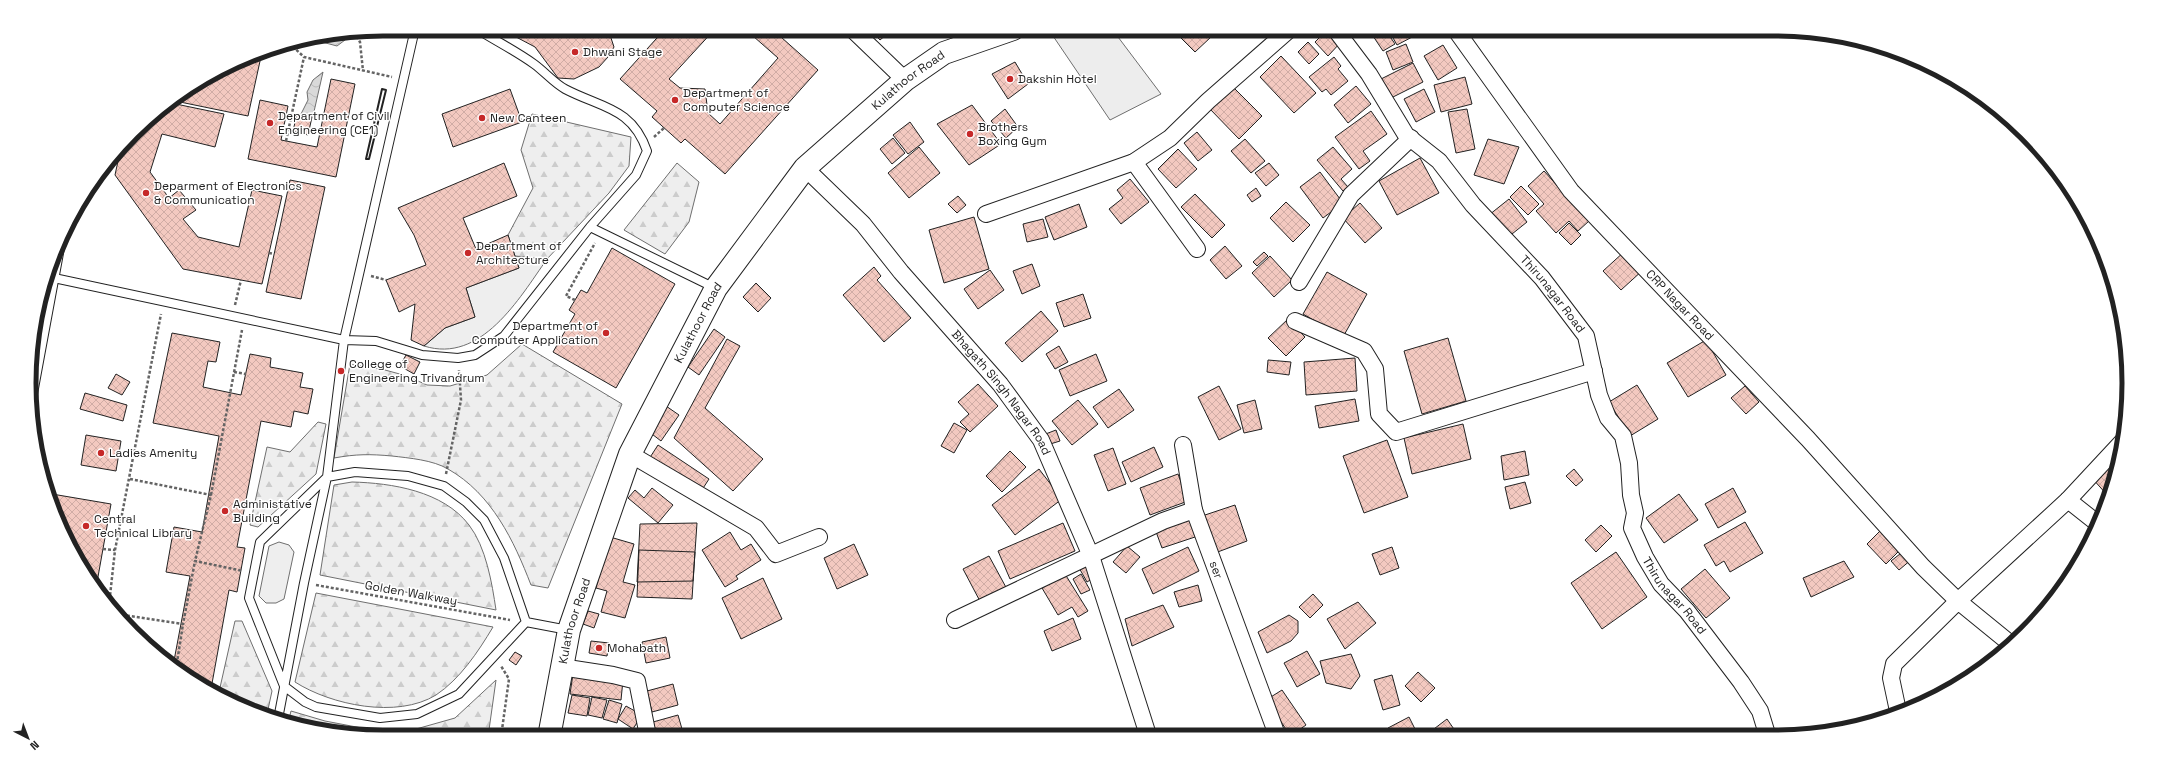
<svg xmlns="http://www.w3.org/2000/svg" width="2158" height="766" viewBox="0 0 2158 766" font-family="'Space Grotesk',sans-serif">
<defs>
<pattern id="forest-firs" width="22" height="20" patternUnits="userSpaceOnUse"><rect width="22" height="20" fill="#eee"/><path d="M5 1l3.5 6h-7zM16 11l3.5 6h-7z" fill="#ccc"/></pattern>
<pattern id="water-waves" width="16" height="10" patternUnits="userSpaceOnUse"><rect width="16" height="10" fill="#d9d9d9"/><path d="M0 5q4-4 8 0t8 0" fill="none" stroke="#bababa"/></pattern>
<pattern id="building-cross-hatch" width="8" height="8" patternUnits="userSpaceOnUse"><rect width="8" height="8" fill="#f3c9c0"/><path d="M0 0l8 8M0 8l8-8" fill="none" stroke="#d0aca5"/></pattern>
</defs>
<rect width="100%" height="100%" fill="#fff"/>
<path fill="#eee" stroke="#6f6f6f" d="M 515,256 L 547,259 C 519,299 481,364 424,346 L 445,328 L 475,317 L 466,288 L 519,268 Z
M 279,542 L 289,545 L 294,552 L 284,599 L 276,603 L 266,603 L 259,596 L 269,546 Z"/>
<path fill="url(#forest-firs)" stroke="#6f6f6f" d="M 532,114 L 631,137 L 629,166 L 609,193 L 547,259 L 515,256 L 508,235 L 533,188 L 521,150 Z
M 677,163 L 699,182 L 689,222 L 665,254 L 624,230 Z
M 522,344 L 622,404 L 548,588 L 531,585 C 514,541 492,494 448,469 C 433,460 409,458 392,456 C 370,454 356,454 334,458 L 350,364 L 385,370 L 407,376 L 427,385 L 450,386 L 487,375 Z
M 318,422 L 326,424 L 316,474 L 258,527 L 250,525 L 267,447 L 290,452 Z
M 352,482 C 392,483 443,491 469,525 C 486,547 492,583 496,610 L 320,575 L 334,485 Z
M 316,593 L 493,627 C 478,652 460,679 436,695 C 397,719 331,705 295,682 Z
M 235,621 L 242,621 L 272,691 L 267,714 L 219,692 Z
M 496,680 L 488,737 L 383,737 L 288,723 L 291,711 L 325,721 L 367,729 L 409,731 L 455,718 Z"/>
<path fill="#ededed" stroke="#6f6f6f" d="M 1070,29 L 1112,29 L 1161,94 L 1110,120 L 1051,33 Z"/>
<path fill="url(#water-waves)" stroke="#6f6f6f" d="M 323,35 L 345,40 L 337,46 L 307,38 Z
M 323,72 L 313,116 L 301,114 L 308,100 L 307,92 L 313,80 Z"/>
<path fill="url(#building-cross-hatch)" stroke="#222" d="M 501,29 L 608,29 L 614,47 L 608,57 L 599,67 L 574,79 L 558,78 L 535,47 Z
M 665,29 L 715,29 L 669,79 L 680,88 L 705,89 L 708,113 L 720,124 L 778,58 L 745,29 L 772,29 L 818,70 L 725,174 L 685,139 L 681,143 L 652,117 L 657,111 L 620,79 Z
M 870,29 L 893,29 L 880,40 Z
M 1172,29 L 1203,29 L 1211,37 L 1195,52 Z
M 1328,29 L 1341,42 L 1328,56 L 1315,42 Z
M 1385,29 L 1395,44 L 1383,51 L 1373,36 Z
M 1388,29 L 1410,29 L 1414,36 L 1397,45 Z
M 348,32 L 347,37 L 334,34 Z
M 1308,42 L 1319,54 L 1309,64 L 1298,52 Z
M 1406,44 L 1413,62 L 1393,70 L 1386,52 Z
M 1443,45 L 1457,68 L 1438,80 L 1424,56 Z
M 262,52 L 248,116 L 180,102 L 181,97 L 248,56 Z
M 1281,56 L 1316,93 L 1294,113 L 1260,77 Z
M 1334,57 L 1341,66 L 1338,69 L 1348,81 L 1331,95 L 1326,89 L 1322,92 L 1309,77 Z
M 1015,62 L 1028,84 L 1008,99 L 992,74 Z
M 1413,63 L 1423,82 L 1389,99 L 1379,80 Z
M 1465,77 L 1472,104 L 1441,112 L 1434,85 Z
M 331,79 L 355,84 L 336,177 L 248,159 L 260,100 L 288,106 L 281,140 L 317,147 Z
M 1232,86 L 1262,116 L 1239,139 L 1209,108 Z
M 1356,86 L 1371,104 L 1348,123 L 1334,105 Z
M 510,89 L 522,122 L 453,147 L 442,114 Z
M 1424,89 L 1435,112 L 1416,122 L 1404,99 Z
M 171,103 L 224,114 L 215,147 L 162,134 L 150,172 L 169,198 L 179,190 L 196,210 L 183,219 L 198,237 L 239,247 L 252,190 L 282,196 L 262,284 L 183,269 L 115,175 L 121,147 L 149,117 Z
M 972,105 L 1001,144 L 969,165 L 937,124 Z
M 1005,109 L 1018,127 L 1006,138 L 991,121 Z
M 1467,109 L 1475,149 L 1456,153 L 1448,112 Z
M 1371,111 L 1387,134 L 1363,151 L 1370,161 L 1359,169 L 1335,137 Z
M 297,114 L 312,117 L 308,135 L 293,131 Z
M 910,122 L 924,142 L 908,154 L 893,135 Z
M 1197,132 L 1212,150 L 1198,161 L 1184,143 Z
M 893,138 L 905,153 L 892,164 L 880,149 Z
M 1245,139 L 1265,161 L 1251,173 L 1231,151 Z
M 1488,139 L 1519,147 L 1504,184 L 1474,175 Z
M 919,147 L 940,173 L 909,198 L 888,173 Z
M 1333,147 L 1352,169 L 1341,179 L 1348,187 L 1343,191 L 1317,160 Z
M 1178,149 L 1197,169 L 1176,188 L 1158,169 Z
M 1420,158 L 1439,193 L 1397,215 L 1379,181 Z
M 504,163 L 517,196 L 463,218 L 476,249 L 508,235 L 519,268 L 466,288 L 475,317 L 445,328 L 424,346 L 411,340 L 415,304 L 399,312 L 386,280 L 426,265 L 414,235 L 398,208 Z
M 1269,163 L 1279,175 L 1266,186 L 1255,173 Z
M 1544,171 L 1589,221 L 1578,231 L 1569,221 L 1556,233 L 1536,211 L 1544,204 L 1528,186 Z
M 1320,172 L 1343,203 L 1323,218 L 1300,187 Z
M 1130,179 L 1149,202 L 1121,224 L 1109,209 L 1123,198 L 1117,190 Z
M 290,180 L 325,187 L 301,299 L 266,292 Z
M 1521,186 L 1539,204 L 1528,215 L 1510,197 Z
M 1256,188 L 1261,196 L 1252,202 L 1247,195 Z
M 1195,194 L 1225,225 L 1212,238 L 1181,207 Z
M 958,196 L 966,205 L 957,213 L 948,204 Z
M 1509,199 L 1527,222 L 1507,238 L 1489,215 Z
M 1286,202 L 1310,225 L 1293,242 L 1270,218 Z
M 1360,203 L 1382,228 L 1365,243 L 1343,218 Z
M 1079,204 L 1087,227 L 1054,240 L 1045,217 Z
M 974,217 L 989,269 L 944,283 L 929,230 Z
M 1043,219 L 1048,237 L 1027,242 L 1023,224 Z
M 1569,223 L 1581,235 L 1571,245 L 1559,233 Z
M 1225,246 L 1242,266 L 1226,279 L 1210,260 Z
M 612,248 L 675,284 L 616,388 L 553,352 L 575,314 L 569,310 L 581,290 L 587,293 Z
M 1625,251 L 1643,270 L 1621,290 L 1603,271 Z
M 1264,252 L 1268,256 L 1257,266 L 1253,262 Z
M 1270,256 L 1292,280 L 1274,297 L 1252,273 Z
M 1032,264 L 1040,286 L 1022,294 L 1013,271 Z
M 874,267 L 881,276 L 877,280 L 911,318 L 884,342 L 843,295 Z
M 990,270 L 1004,290 L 978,309 L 964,289 Z
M 1327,272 L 1367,294 L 1343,337 L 1303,314 Z
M 756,283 L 771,298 L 758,312 L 743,297 Z
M 1083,294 L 1091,318 L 1064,327 L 1056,303 Z
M 1041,311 L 1058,331 L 1022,362 L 1005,343 Z
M 1288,319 L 1305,337 L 1286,356 L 1268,338 Z
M 714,329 L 725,337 L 699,375 L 688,367 Z
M 172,333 L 220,342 L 216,362 L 208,361 L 203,387 L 241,395 L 250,354 L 271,358 L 270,367 L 303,373 L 300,387 L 313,389 L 308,414 L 294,411 L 291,427 L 261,421 L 237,547 L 245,548 L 237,592 L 229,590 L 211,689 L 186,677 L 173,666 L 190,576 L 166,572 L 174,527 L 202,532 L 219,436 L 153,423 Z
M 1448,338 L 1466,401 L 1422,414 L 1404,351 Z
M 727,339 L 740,346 L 705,408 L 763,459 L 733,491 L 674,438 Z
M 1706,340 L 1726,375 L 1688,397 L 1667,363 Z
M 1059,346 L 1068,362 L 1055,369 L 1046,354 Z
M 1096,354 L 1107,381 L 1070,396 L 1059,370 Z
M 406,355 L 420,362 L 414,374 L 400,366 Z
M 1355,358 L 1357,391 L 1306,395 L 1304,362 Z
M 1268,360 L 1291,362 L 1289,375 L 1267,372 Z
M 116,374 L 130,382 L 122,395 L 108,388 Z
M 978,384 L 998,406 L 970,432 L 960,422 L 969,414 L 958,402 Z
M 1637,385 L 1658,419 L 1630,436 L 1609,402 Z
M 1219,386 L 1241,429 L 1219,440 L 1198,397 Z
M 1745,386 L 1759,402 L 1746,414 L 1731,398 Z
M 1119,389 L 1134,410 L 1108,428 L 1093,407 Z
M 85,393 L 127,405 L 123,421 L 80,409 Z
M 1355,399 L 1359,421 L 1319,428 L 1315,406 Z
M 1078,400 L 1098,424 L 1072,445 L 1052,421 Z
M 1255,400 L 1262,429 L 1244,433 L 1237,405 Z
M 666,406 L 679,415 L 661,441 L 648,431 Z
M 954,423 L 967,430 L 954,453 L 941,446 Z
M 1463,424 L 1471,459 L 1412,474 L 1404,438 Z
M 1056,430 L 1060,441 L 1047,445 L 1043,435 Z
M 86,435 L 121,441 L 116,471 L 81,465 Z
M 1387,440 L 1408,497 L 1364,513 L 1343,456 Z
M 658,445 L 709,479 L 698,496 L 647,462 Z
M 1154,447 L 1163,467 L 1131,482 L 1122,462 Z
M 1113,448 L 1126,484 L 1108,491 L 1094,455 Z
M 1010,451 L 1026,467 L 1002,492 L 986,476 Z
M 1525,451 L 1529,475 L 1504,480 L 1501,456 Z
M 2115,456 L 2119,460 L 2117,474 L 2108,496 L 2092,478 Z
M 1039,469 L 1062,499 L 1015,535 L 992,505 Z
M 1574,469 L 1583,480 L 1576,486 L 1566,476 Z
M 1178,474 L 1188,501 L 1150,515 L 1140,488 Z
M 1525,482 L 1531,503 L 1510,509 L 1505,487 Z
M 652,488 L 673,505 L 658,523 L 628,498 L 635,490 L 644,498 Z
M 1733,488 L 1746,512 L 1718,528 L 1705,504 Z
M 52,494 L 111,504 L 96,588 L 89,580 L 52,498 Z
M 1679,494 L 1698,520 L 1664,543 L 1646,518 Z
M 1235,505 L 1247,541 L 1215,553 L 1202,516 Z
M 1192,517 L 1198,536 L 1162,548 L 1155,529 Z
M 1745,522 L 1763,553 L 1730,572 L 1724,561 L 1716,566 L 1704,545 Z
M 697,523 L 693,581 L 637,582 L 640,524 Z
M 1063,523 L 1075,551 L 1010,579 L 998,551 Z
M 1601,525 L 1612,536 L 1596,552 L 1585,540 Z
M 1882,529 L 1901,549 L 1886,564 L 1867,544 Z
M 730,532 L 741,550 L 751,544 L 761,560 L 736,576 L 738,579 L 725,587 L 702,550 Z
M 610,537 L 634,544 L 623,582 L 635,585 L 625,618 L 601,612 L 607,591 L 596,588 Z
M 854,544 L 868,575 L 837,589 L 824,558 Z
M 1127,546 L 1140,557 L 1126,573 L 1113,562 Z
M 1188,547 L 1199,571 L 1153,594 L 1142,569 Z
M 1392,547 L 1399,568 L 1380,575 L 1372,554 Z
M 639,550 L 695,552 L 692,599 L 637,597 Z
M 1905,550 L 1912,559 L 1899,570 L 1891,561 Z
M 1616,552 L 1647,597 L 1602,629 L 1571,583 Z
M 989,556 L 1008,591 L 982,605 L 963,569 Z
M 1086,561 L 1095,577 L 1087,582 L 1078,566 Z
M 1844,561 L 1854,577 L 1811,597 L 1803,578 Z
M 1705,569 L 1730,598 L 1706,618 L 1681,589 Z
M 1065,574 L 1088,611 L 1078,617 L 1072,607 L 1058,615 L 1042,588 Z
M 1081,574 L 1090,590 L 1081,594 L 1073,579 Z
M 763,578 L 782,619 L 741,639 L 722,598 Z
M 1198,585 L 1202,601 L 1179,607 L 1174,592 Z
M 1313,594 L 1323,605 L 1310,618 L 1299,607 Z
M 1358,602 L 1376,623 L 1345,649 L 1327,619 Z
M 1163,605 L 1174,627 L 1132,646 L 1125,619 Z
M 588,611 L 599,614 L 594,628 L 583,624 Z
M 1289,615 L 1298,621 L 1298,633 L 1291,641 L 1267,653 L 1258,632 Z
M 1073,618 L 1081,639 L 1052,651 L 1044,631 Z
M 666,637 L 670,658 L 646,663 L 642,642 Z
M 591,641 L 609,643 L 607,656 L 589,653 Z
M 1307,651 L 1320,674 L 1297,687 L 1284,663 Z
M 515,652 L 522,656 L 516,665 L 509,660 Z
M 1351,654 L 1360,676 L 1351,689 L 1326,683 L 1320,661 Z
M 1418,672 L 1435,688 L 1421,702 L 1405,686 Z
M 573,674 L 623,680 L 621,700 L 570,694 Z
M 1392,675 L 1400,705 L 1383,710 L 1374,680 Z
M 673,684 L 678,705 L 652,712 L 647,691 Z
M 1282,690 L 1306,725 L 1292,735 L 1290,735 L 1266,700 Z
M 572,695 L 590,698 L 587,716 L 568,713 Z
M 592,697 L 607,700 L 602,718 L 588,715 Z
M 609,700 L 622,704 L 617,723 L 603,719 Z
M 626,706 L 642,715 L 633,729 L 618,719 Z
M 678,715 L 684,736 L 657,736 L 653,722 Z
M 1409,717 L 1418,735 L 1392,735 L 1388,728 Z
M 1447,719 L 1458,735 L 1426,735 Z"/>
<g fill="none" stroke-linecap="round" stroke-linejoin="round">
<g stroke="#222" stroke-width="10">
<path id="service" d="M 590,227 L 715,288
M 54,278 L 344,340 L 376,341 L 422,355 L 458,358 L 475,355 L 504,336 L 590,227 L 636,175 L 647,151 C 632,107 601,108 565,89 C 554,83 545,72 534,64 C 516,51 496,41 477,29
M 30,410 L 62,237
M 355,472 L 408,476 L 444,486 L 466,502 L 484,520 L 504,558 L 526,622 L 459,694 L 417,714 L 380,718 L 316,707 L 305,702 L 284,686 L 249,598 L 260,542 L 327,477 Z
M 526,622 L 568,630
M 278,719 L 304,583 L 327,477 L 344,340 L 415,29"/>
</g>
<g stroke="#222" stroke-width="18">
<g id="minor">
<path d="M 852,29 L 905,80"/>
<path id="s1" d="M 1335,29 L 1369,74 L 1406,135 L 1439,161 L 1473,205 L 1542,278 L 1586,336 L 1599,395 L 1608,418 L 1623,436 L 1629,463 L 1631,495 L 1635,513 L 1632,528 L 1645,557 L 1661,584 L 1687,611 L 1741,682 L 1760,711 L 1767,734"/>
<path id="s2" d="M 1455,29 L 1571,191 L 1808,439 L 1923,567 L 1958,601 L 2068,500 L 2097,523"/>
<path d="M 1134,162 L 1197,249"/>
<path id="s3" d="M 805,168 L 863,224 L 901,272 L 1000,384 L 1041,440 L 1091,556 L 1148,735"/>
<path d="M 986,214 L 1134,162 L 1170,138 L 1208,101 L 1290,29"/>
<path d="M 1299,282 L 1351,195 L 1411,138"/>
<path d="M 1295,321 L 1364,351 L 1375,369 L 1379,414 L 1396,432 L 1594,371"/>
<path d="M 1183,445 L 1194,510"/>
<path d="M 630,454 L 756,528 L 776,554 L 819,537"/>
<path d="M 2068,500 L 2122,442"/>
<path id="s4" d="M 955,620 L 1163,521 L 1194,510 L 1277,735"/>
<path d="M 561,667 L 613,675 L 637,681 L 648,736"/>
<path d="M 1898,711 L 1891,678 L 1894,664 L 1958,601 L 2012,645"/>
</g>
</g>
<g stroke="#222" stroke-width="24">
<g id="secondary">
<path id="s5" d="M 549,737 L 569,630 L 630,454 L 716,288 L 805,168 L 905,80 L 944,53 L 1013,29"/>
</g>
</g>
<path stroke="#646464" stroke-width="2.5" stroke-dasharray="3 2" stroke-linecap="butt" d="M 354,32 L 360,42 L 363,71
M 289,43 L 304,57 L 392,77
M 654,137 L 664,128
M 286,141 L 304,57
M 269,253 L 274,254
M 371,276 L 386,280
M 575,300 L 566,296 L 595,243
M 235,305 L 241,280
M 234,372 L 246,374
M 446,474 L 461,400 L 459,370
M 130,479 L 211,495 L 195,561
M 211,495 L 242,330
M 103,549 L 115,550
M 316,585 L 510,620
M 109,605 L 115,550 L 161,314
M 117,614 L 183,624 L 195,561 L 243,571
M 176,669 L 183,624
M 501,737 L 509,679 L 501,666"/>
<use href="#service" stroke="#fff" stroke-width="8"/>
<use href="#minor" stroke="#fff" stroke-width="16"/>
<use href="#secondary" stroke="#fff" stroke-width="22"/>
<path stroke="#222" stroke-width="2" d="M 382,89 L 386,90 L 369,159 L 366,159 Z"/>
</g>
<g fill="#c62828" stroke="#fff" stroke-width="1.5">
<circle cx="575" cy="52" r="4"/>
<circle cx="1010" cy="79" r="4"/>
<circle cx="675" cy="100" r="4"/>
<circle cx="482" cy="118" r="4"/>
<circle cx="270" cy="123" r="4"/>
<circle cx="970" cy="134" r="4"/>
<circle cx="146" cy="193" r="4"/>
<circle cx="468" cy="253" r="4"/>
<circle cx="606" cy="333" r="4"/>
<circle cx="341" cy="371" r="4"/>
<circle cx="101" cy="453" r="4"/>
<circle cx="225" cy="511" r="4"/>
<circle cx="86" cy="526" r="4"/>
<circle cx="599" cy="648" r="4"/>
</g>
<g text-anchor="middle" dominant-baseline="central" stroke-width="3" stroke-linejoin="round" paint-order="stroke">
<g font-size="12" fill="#222" stroke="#fff" text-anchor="start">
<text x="583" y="52">Dhwani Stage</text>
<text x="1018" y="79">Dakshin Hotel</text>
<text x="683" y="93">Department of<tspan x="683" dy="14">Computer Science</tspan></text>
<text x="278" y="116">Department of Civil<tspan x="278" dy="14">Engineering (CE1)</tspan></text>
<text x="490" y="118">New Canteen</text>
<text x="978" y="127">Brothers<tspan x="978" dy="14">Boxing Gym</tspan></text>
<text x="154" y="186">Deparment of Electronics<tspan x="154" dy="14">&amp; Communication</tspan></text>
<text x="476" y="246">Department of<tspan x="476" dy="14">Architecture</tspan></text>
<text x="598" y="326" text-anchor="end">Department of<tspan x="598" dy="14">Computer Application</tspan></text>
<text x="349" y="364">College of<tspan x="349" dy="14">Engineering Trivandrum</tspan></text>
<text x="109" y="453">Ladies Amenity</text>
<text x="233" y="504">Administative<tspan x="233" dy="14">Building</tspan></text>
<text x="94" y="519">Central<tspan x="94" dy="14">Technical Library</tspan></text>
<text x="607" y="648">Mohabath</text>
</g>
<g font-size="12" fill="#222" stroke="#fff">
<text stroke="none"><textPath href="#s5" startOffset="767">Kulathoor Road</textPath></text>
<text stroke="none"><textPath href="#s1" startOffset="345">Thirunagar Road</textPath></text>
<text stroke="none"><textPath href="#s2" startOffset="357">CRP Nagar Road</textPath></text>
<text stroke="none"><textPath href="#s5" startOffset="443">Kulathoor Road</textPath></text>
<text stroke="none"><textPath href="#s3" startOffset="299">Bhagath Singh Nagar Road</textPath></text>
<text stroke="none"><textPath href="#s4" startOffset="327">ser</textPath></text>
<text transform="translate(411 593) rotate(10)">Golden Walkway</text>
<text stroke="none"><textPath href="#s1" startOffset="681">Thirunagar Road</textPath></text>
<text stroke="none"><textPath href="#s5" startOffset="119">Kulathoor Road</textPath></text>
</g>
</g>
<path d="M0 0H2158V766H0ZM383 36H1775A347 347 0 0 1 2122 383V383A347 347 0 0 1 1775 730H383A347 347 0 0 1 36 383V383A347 347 0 0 1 383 36Z" fill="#fff" fill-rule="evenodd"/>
<path fill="none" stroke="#222" stroke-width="5" d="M383 36H1775A347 347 0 0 1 2122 383V383A347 347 0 0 1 1775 730H383A347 347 0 0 1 36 383V383A347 347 0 0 1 383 36Z"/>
<g transform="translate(28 738) rotate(138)" stroke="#ffffff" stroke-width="3" paint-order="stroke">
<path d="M0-3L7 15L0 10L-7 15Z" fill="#222222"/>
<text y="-6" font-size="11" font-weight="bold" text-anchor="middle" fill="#222222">N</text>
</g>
</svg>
